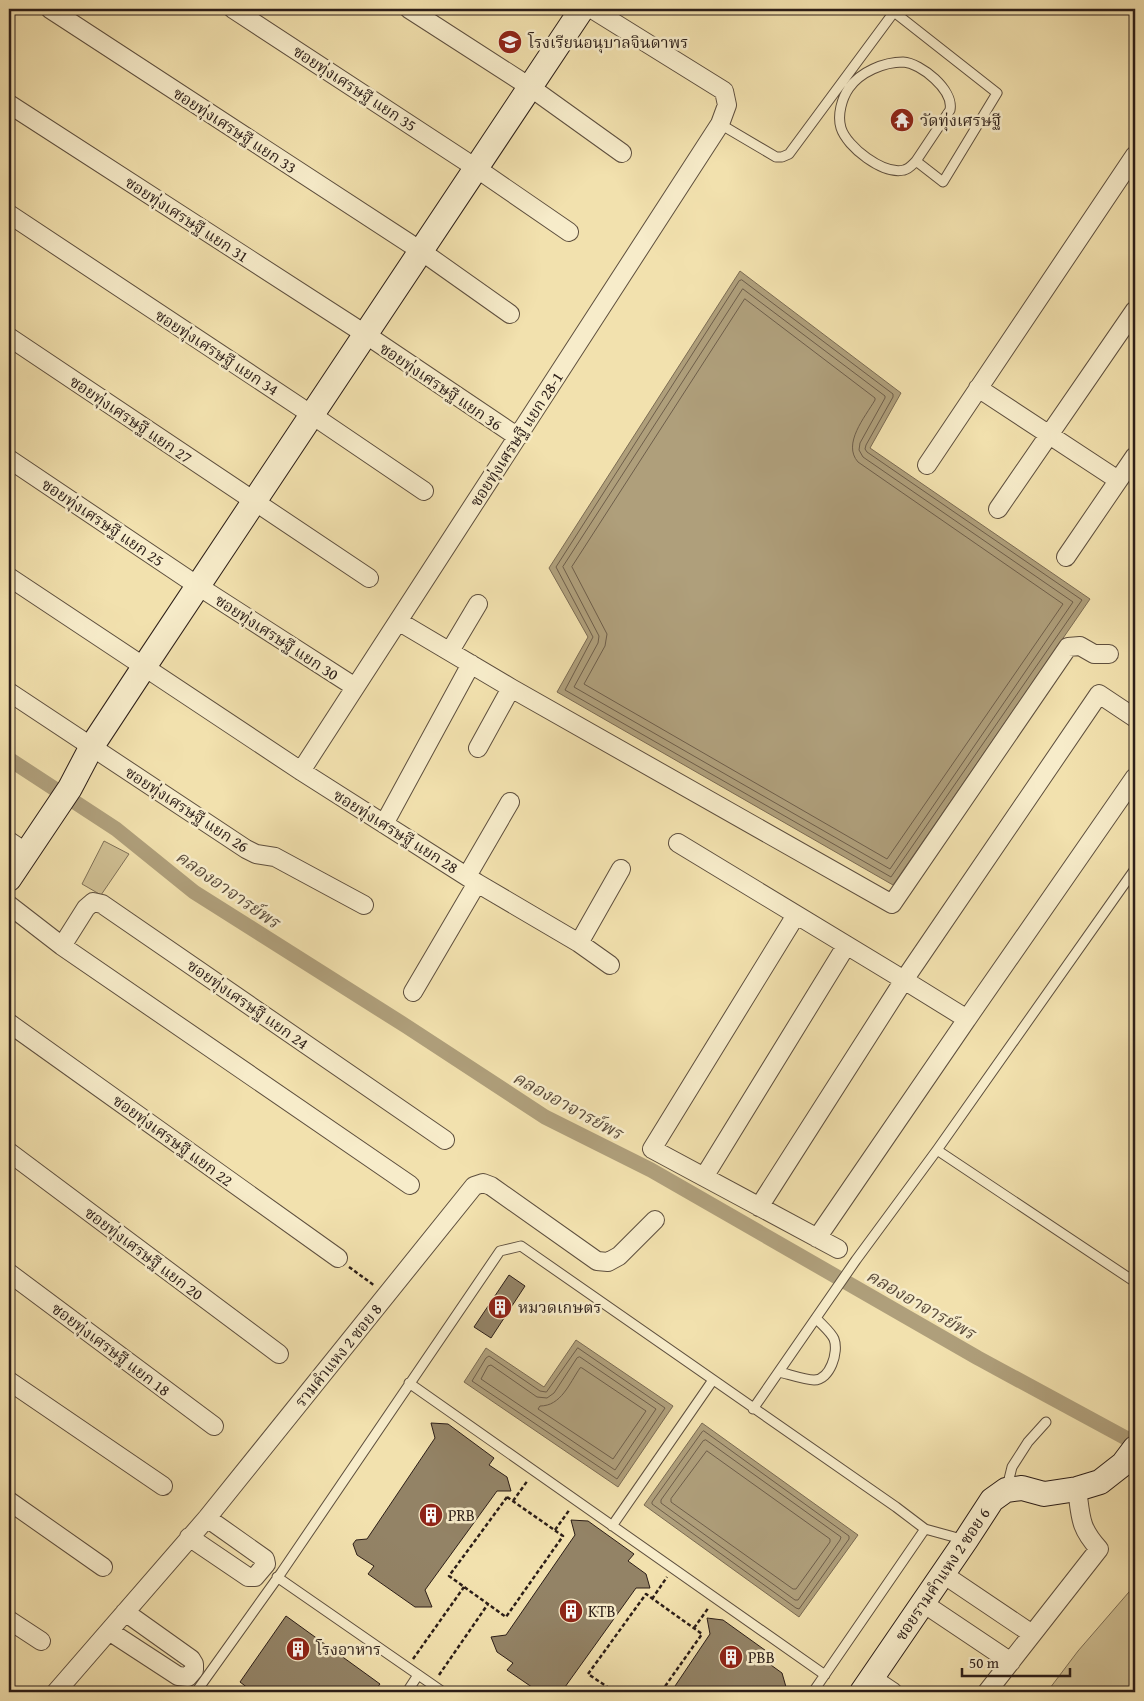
<svg xmlns="http://www.w3.org/2000/svg" width="1144" height="1701" viewBox="0 0 1144 1701" font-family="'Gentium Book Plus','Noto Serif Thai',serif">
<rect width="100%" height="100%" fill="#f2e1ae"/>
<filter id="stains"><feTurbulence type="fractalNoise" baseFrequency=".004" numOctaves="4"/><feColorMatrix values="0 0 0 0 .2 0 0 0 0 .09 0 0 0 0 .02 0 0 0 .5 -.17"/></filter>
<radialGradient id="worn" r=".72"><stop offset=".6" stop-color="#630" stop-opacity="0"/><stop offset="1" stop-color="#630" stop-opacity=".3"/></radialGradient>
<path fill="#d0c094" stroke="#7e6f56" d="M 104,841 L 129,854 L 101,895 L 82,884 Z
M 1135,1585 L 1135,1692 L 1047,1692 L 1078,1651 Z"/>
<path fill="#af9f7b" stroke="#7b6b53" d="M 740,271 L 901,393 L 870,448 L 1090,599 L 893,885 L 557,692 L 588,637 L 549,568 Z
M 576,1340 L 673,1406 L 618,1487 L 464,1382 L 486,1348 L 544,1387 Z
M 702,1423 L 858,1535 L 799,1617 L 644,1505 Z"/>
<g fill="none" stroke-linecap="round" stroke-linejoin="round">
<path stroke="#6e5e4a" stroke-width="1" d="M 742,280 L 893,394 L 893,397 L 866,445 L 865,449 L 867,452 L 1082,600 L 891,877 L 565,690 L 593,637 L 556,567 L 739,281 Z
M 743,289 L 885,396 L 885,398 L 860,443 L 859,450 L 863,457 L 1073,602 L 890,869 L 574,687 L 598,643 L 599,636 L 563,567 Z
M 745,299 L 875,398 L 875,400 C 865,417 842,444 858,462 L 1063,604 L 887,859 L 584,684 L 605,646 L 607,634 L 572,567 Z
M 578,1348 L 665,1408 L 617,1479 L 472,1381 L 486,1358 L 489,1356 L 540,1391 L 546,1392 Z
M 580,1357 L 656,1409 L 615,1470 L 481,1379 L 488,1366 L 491,1365 L 537,1397 L 547,1398 L 554,1393 L 577,1358 Z
M 582,1368 L 646,1411 L 613,1459 L 538,1409 L 540,1406 C 561,1406 569,1384 580,1368 Z
M 704,1431 L 849,1536 L 849,1539 L 799,1609 L 796,1608 L 652,1504 L 652,1502 L 702,1432 Z
M 706,1440 L 841,1537 L 840,1540 L 798,1600 L 795,1600 L 661,1503 L 661,1500 L 703,1441 Z
M 707,1451 L 830,1539 L 830,1542 L 796,1589 L 793,1589 L 671,1502 L 671,1499 Z"/>
<path stroke="#af9f7b" stroke-width="15" d="M 9,759 L 116,829 L 194,892 L 406,1026 L 545,1117 L 651,1170 L 978,1358 L 1135,1443"/>
</g>
<path fill="#938366" stroke="#2c1e18" d="M 509,1275 L 525,1286 L 491,1338 L 474,1327 Z
M 431,1423 L 448,1424 L 494,1458 L 489,1465 L 507,1477 L 511,1491 L 497,1491 L 425,1590 L 432,1607 L 415,1607 L 368,1574 L 374,1566 L 357,1555 L 353,1544 L 356,1540 L 367,1539 L 435,1438 Z
M 571,1520 L 588,1521 L 634,1554 L 628,1561 L 646,1574 L 650,1588 L 636,1588 L 565,1687 L 567,1692 L 539,1692 L 507,1670 L 513,1663 L 497,1652 L 491,1637 L 506,1635 L 575,1535 Z
M 286,1616 L 380,1684 L 374,1692 L 253,1692 L 240,1682 Z
M 707,1618 L 723,1620 L 769,1653 L 764,1660 L 782,1673 L 786,1687 L 772,1687 L 768,1692 L 671,1692 L 710,1634 Z"/>
<g fill="none" stroke-linecap="round" stroke-linejoin="round">
<g stroke="#5e4f3e" stroke-width="11">
<path id="lane" d="M 894,12 L 997,93 L 943,182 L 916,161 L 950,110 C 954,90 921,63 903,62 C 884,62 860,72 849,88 C 842,98 837,115 841,128 C 847,147 883,175 904,170 C 909,169 912,165 916,161
M 720,124 L 776,157 L 782,157 L 789,154 L 894,12 L 895,9
M 937,1150 L 1135,1282
M 779,1372 C 788,1374 805,1380 814,1380 C 830,1380 839,1352 834,1339 C 831,1332 821,1324 816,1318
M 409,1383 L 825,1675
M 753,1409 L 856,1260 L 937,1150 L 1135,869
M 1007,1487 L 1012,1467 L 1028,1442 L 1046,1422
M 612,1526 L 713,1380
M 277,1577 L 443,1692
M 196,1692 L 281,1573 L 500,1251 L 521,1246 L 896,1507 L 925,1529 L 965,1540
M 407,1692 L 418,1675
M 813,1692 L 925,1529"/>
</g>
<g stroke="#5e4f3e" stroke-width="20">
<path id="street" d="M 50,9 L 421,251 L 510,314
M 233,9 L 476,168 L 569,232
M 409,9 L 530,87 L 622,153
M 9,104 L 365,334 L 518,437
M 9,214 L 312,415 L 424,491
M 9,337 L 369,578
M 978,388 L 1118,480
M 9,459 L 198,586 L 355,687
M 927,465 L 1135,155
M 998,509 L 1135,310
M 1066,557 L 1135,456
M 9,577 L 301,771 L 477,883 L 579,943 L 621,869
M 398,621 L 511,688 L 892,904 L 1068,647 L 1080,646 L 1094,654 L 1109,654
M 450,651 L 478,604
M 9,692 L 246,849 L 256,854 L 275,857 L 364,905
M 1135,718 L 1099,694 L 904,980 L 967,1019 L 1135,777
M 478,748 L 511,688
M 301,771 L 720,124 L 727,105 L 724,91 L 592,9
M 384,824 L 471,664
M 9,841 L 27,853
M 678,843 L 904,980 L 759,1207
M 467,876 L 510,802
M 9,905 L 62,946 L 410,1185
M 796,915 L 652,1149 L 838,1249
M 579,943 L 610,965
M 62,946 L 86,908 L 93,902 L 102,904 L 445,1140
M 413,992 L 477,883
M 9,1023 L 338,1258
M 9,1152 L 279,1354
M 704,1177 L 846,946
M 817,1238 L 967,1019
M 9,1273 L 214,1426
M 9,1381 L 163,1486
M 9,1501 L 103,1567
M 189,1537 L 248,1577 L 255,1577 L 266,1564 L 265,1559 L 207,1518
M 943,1574 L 1032,1634
M 923,1603 L 1011,1662
M 9,1620 L 41,1641
M 109,1631 L 178,1676 L 188,1677 L 194,1670 L 194,1664 L 191,1659 L 125,1612
M 872,1678 L 893,1692
M 56,1692 L 207,1518 L 474,1186 L 483,1183 L 491,1186 L 597,1261 L 608,1262 L 619,1256 L 655,1220
M 987,1692 L 1099,1549 C 1079,1527 1081,1517 1077,1489"/>
</g>
<g stroke="#2c1e18" stroke-width="26">
<path id="secondary" d="M 9,879 L 70,788 L 92,746 L 144,667 L 582,9
M 862,1692 L 966,1540 L 992,1500 L 1006,1490 L 1022,1488 L 1044,1494 L 1077,1489 L 1100,1482 L 1123,1464 L 1135,1448"/>
</g>
<path stroke="#2c1e18" stroke-width="2.5" stroke-dasharray="4 2.5" stroke-linecap="butt" d="M 349,1267 L 375,1286
M 507,1497 L 563,1536 L 506,1617 L 449,1576 Z
M 513,1501 L 528,1480
M 555,1530 L 570,1509
M 652,1599 L 667,1577
M 694,1628 L 709,1607
M 413,1659 L 464,1587
M 439,1675 L 488,1604
M 605,1692 L 608,1688
M 615,1692 L 588,1674 L 646,1594 L 702,1634 L 661,1692"/>
<use href="#lane" stroke="#f7ecca" stroke-width="9"/>
<use href="#street" stroke="#f7ecca" stroke-width="18"/>
<use href="#secondary" stroke="#f7ecca" stroke-width="24"/>
</g>
<defs>
<g id="school-disc" transform="scale(1.25)"><circle r="9.5" fill="#8f2418" stroke="#f7ecca"/><path d="M0-5L7-2L0 1L-7-2ZM-4 1L0 2.5L4 1V4Q0 6-4 4Z" fill="#fff"/></g>
<g id="temple-disc" transform="scale(1.25)"><circle r="9.5" fill="#8f2418" stroke="#f7ecca"/><path d="M0-6L5-2H3V0L6.5 2.5H4V6H1.5V3h-3V6H-4V2.5H-6.5L-3 0V-2H-5Z" fill="#fff"/></g>
<g id="building-disc" transform="scale(1.25)"><circle r="9.5" fill="#8f2418" stroke="#f7ecca"/><path d="M-4-6H4V6H1V3H-1V6H-4ZM-2.5-4.3h1.7v1.8h-1.7ZM.8-4.3h1.7v1.8H.8ZM-2.5-1h1.7V.8h-1.7ZM.8-1h1.7V.8H.8Z" fill="#fff"/></g>
</defs>
<g fill-rule="evenodd">
<use href="#school-disc" x="510" y="42"/>
<use href="#temple-disc" x="902" y="120"/>
<use href="#building-disc" x="500" y="1307"/>
<use href="#building-disc" x="431" y="1515"/>
<use href="#building-disc" x="571" y="1611"/>
<use href="#building-disc" x="298" y="1649"/>
<use href="#building-disc" x="731" y="1657"/>
</g>
<g text-anchor="middle" dominant-baseline="central" stroke-width="5" stroke-linejoin="round" paint-order="stroke">
<g font-size="16" fill="#2c1e18" stroke="#f7ecca" text-anchor="start">
<text x="528" y="42">โรงเรียนอนุบาลจินดาพร</text>
<text x="920" y="120">วัดทุ่งเศรษฐี</text>
<text x="518" y="1307">หมวดเกษตร</text>
<text x="448" y="1515">PRB</text>
<text x="588" y="1611">KTB</text>
<text x="316" y="1649">โรงอาหาร</text>
<text x="748" y="1657">PBB</text>
</g>
<g font-size="16" fill="#2c1e18" stroke="#f7ecca">
<text transform="translate(355 88) rotate(33)">ซอยทุ่งเศรษฐี แยก 35</text>
<text transform="translate(235 130) rotate(33)">ซอยทุ่งเศรษฐี แยก 33</text>
<text transform="translate(187 219) rotate(33)">ซอยทุ่งเศรษฐี แยก 31</text>
<text transform="translate(217 352) rotate(33)">ซอยทุ่งเศรษฐี แยก 34</text>
<text transform="translate(441 386) rotate(34)">ซอยทุ่งเศรษฐี แยก 36</text>
<text transform="translate(131 419) rotate(34)">ซอยทุ่งเศรษฐี แยก 27</text>
<text transform="translate(516 439) rotate(-57)">ซอยทุ่งเศรษฐี แยก 28-1</text>
<text transform="translate(103 522) rotate(34)">ซอยทุ่งเศรษฐี แยก 25</text>
<text transform="translate(277 637) rotate(33)">ซอยทุ่งเศรษฐี แยก 30</text>
<text transform="translate(187 809) rotate(33)">ซอยทุ่งเศรษฐี แยก 26</text>
<text transform="translate(396 831) rotate(32)">ซอยทุ่งเศรษฐี แยก 28</text>
<text transform="translate(248 1004) rotate(35)">ซอยทุ่งเศรษฐี แยก 24</text>
<text transform="translate(173 1140) rotate(36)">ซอยทุ่งเศรษฐี แยก 22</text>
<text transform="translate(144 1253) rotate(37)">ซอยทุ่งเศรษฐี แยก 20</text>
<text transform="translate(111 1349) rotate(37)">ซอยทุ่งเศรษฐี แยก 18</text>
<text transform="translate(338 1355) rotate(-51)">รามคำแหง 2 ซอย 8</text>
<text transform="translate(942 1574) rotate(-56)">ซอยรามคำแหง 2 ซอย 6</text>
</g>
<g font-size="18" font-style="italic" fill="#5a4b3b" stroke="#f7ecca">
<text transform="translate(228 889) rotate(35)">คลองอาจารย์พร</text>
<text transform="translate(568 1105) rotate(29)">คลองอาจารย์พร</text>
<text transform="translate(921 1304) rotate(30)">คลองอาจารย์พร</text>
</g>
</g>
<rect width="1144" height="1701" fill="none" stroke="#f2e1ae" stroke-width="30"/>
<rect x="10" y="10" width="1124" height="1681" fill="none" stroke="#2c1e18" stroke-width="2.5"/>
<rect x="15" y="15" width="1114" height="1671" fill="none" stroke="#2c1e18"/>
<path d="M962 1668v8h108v-8" fill="none" stroke="#2c1e18" stroke-width="2.5"/>
<text x="969" y="1668" font-size="15" fill="#2c1e18" stroke="#f7ecca" stroke-width="4" paint-order="stroke">50 m</text>
<rect width="100%" height="100%" filter="url(#stains)"/>
<rect width="100%" height="100%" fill="url(#worn)"/>
</svg>
